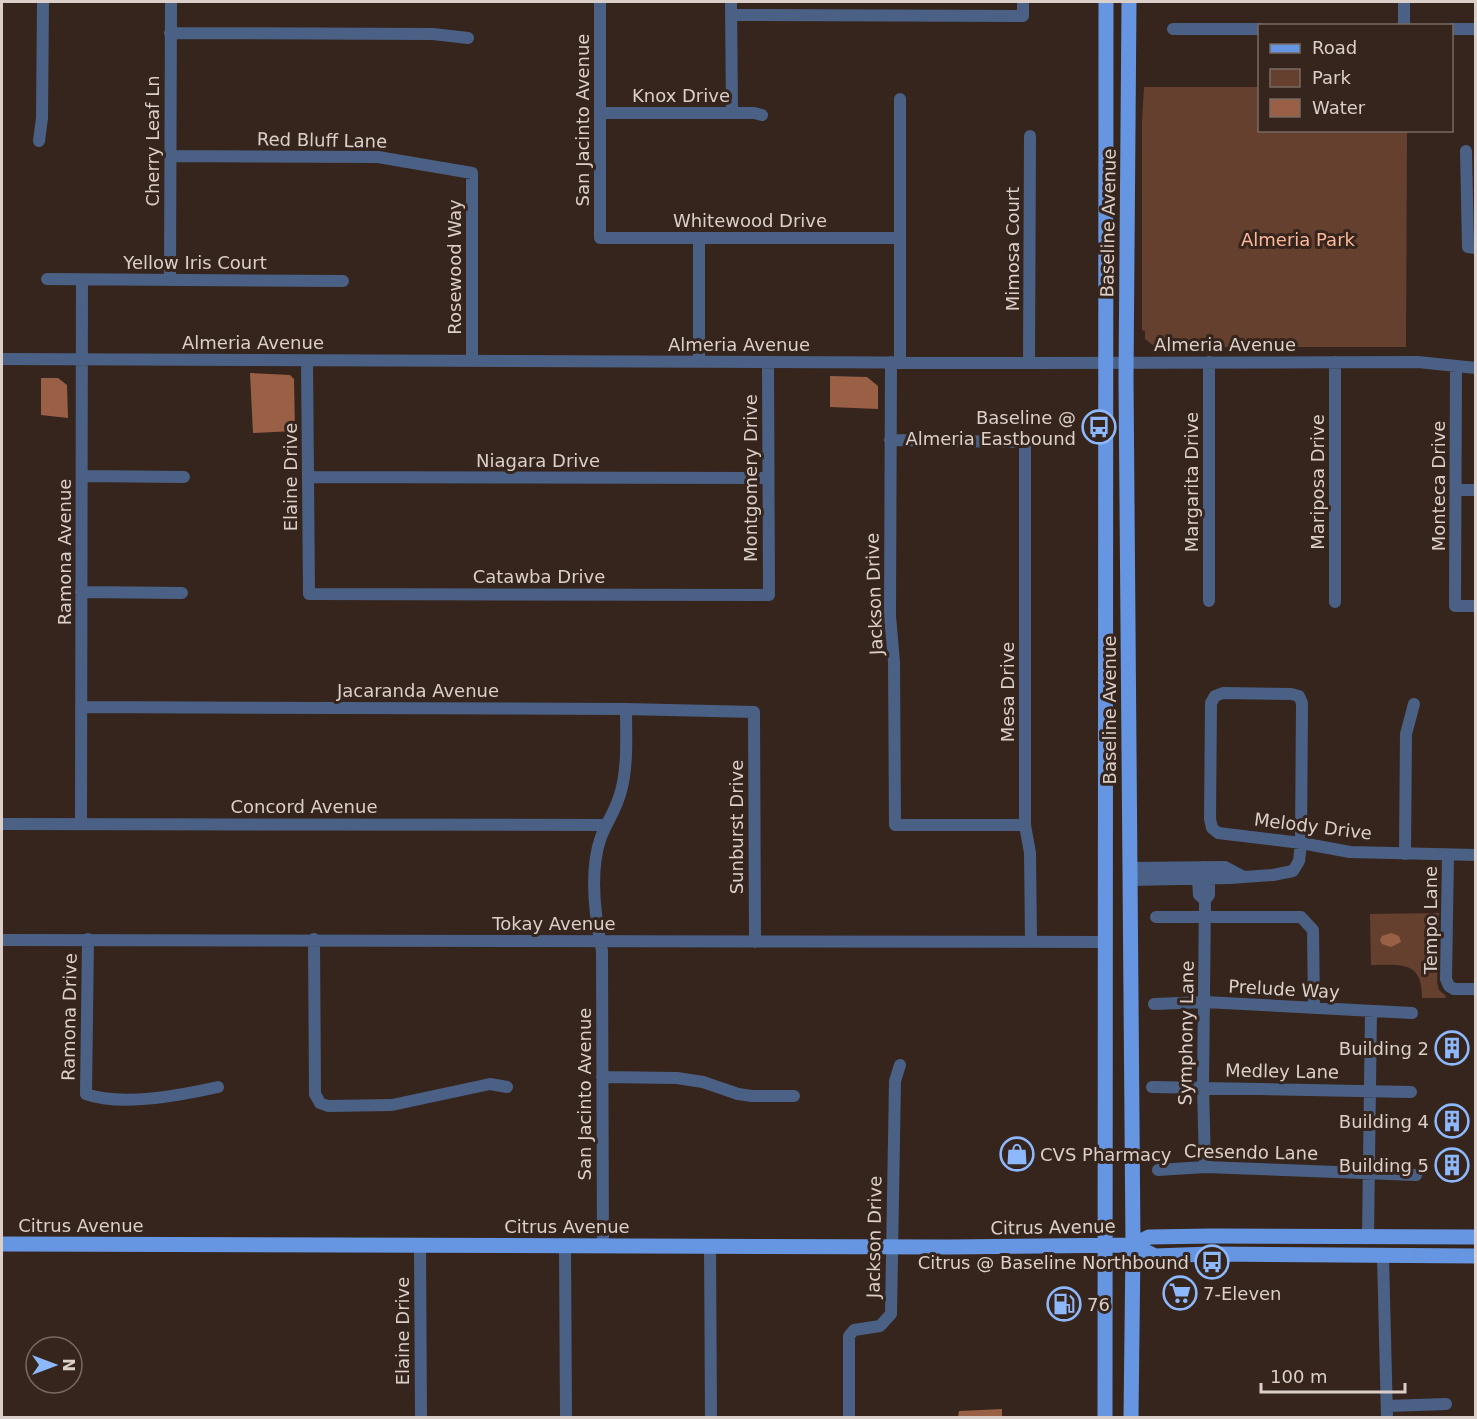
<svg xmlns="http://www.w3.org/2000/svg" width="1477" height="1419" viewBox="0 0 1477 1419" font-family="'DejaVu Sans',sans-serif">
<rect width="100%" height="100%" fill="#36251d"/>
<path fill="#66402f" d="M 1144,87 L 1259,87 L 1260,130 L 1407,131 L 1406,347 L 1155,347 L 1145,339 L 1145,331 L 1142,330 L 1142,122 Z
M 1439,913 L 1437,982 L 1439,990 L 1446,996 L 1445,998 L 1422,998 C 1422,960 1401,965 1371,965 L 1370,914 Z"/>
<path fill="#9a6046" d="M 250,373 L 290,375 L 294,379 L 295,431 L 253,433 Z
M 830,376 L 867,377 L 878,386 L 878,409 L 830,407 Z
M 41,378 L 58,378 L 67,385 L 68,418 L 41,415 Z
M 1391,933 L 1399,936 L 1401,942 L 1391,947 L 1382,944 L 1380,940 L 1382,936 Z
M 1002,1409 L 1002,1417 L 958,1417 L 959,1411 Z"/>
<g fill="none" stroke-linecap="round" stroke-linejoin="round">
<path stroke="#4a6185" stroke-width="12" d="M 600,2 L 600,238 L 900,238
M 731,2 L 732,113
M 731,15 L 1023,16 L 1023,2
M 1404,26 L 1404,2
M 1173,29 L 1260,29
M 1452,29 L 1476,29
M 170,33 L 433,34 L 468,38
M 600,113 L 754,113 L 762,115
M 39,141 L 42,118 L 43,2
M 1466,151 L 1468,247 L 1476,248
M 170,156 L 378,157 L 472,173 L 472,361
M 47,279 L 343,281
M 170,280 L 171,2
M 2,359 L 1029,363 L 1418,362 L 1476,368
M 307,360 L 309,594 L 769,595 L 768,362
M 699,361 L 699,238
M 891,362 L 890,616 L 894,662 L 895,825 L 1025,825
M 1209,362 L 1209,601
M 1335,362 L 1335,602
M 900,363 L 900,99
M 1029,363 L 1030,136
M 1456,366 L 1455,606 L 1476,606
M 890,440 L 1025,442 L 1025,825 L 1030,853 L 1031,941
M 82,476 L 184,477
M 308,477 L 768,478
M 1456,490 L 1476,490
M 81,592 L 182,593
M 81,707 L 626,709 L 754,712 L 755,942
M 2,824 L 606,825
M 81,824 L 82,280
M 1405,854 L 1406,734 L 1414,704
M 1448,855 L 1446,979 L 1449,986 L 1454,989 L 1476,989
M 1204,867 L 1209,878 L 1209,895 L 1205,900 L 1203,1087 L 1205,1167
M 1129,868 L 1225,867 L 1242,876
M 1202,872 L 1198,879 L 1199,895 L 1205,900
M 1129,880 L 1230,878 L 1273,875 L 1293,871 L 1299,861 L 1301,843 L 1302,703 L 1299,696 L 1291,694 L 1223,693 L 1215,696 L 1211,703 L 1210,819 L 1212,828 L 1218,833 L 1301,843 L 1350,852 L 1476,855
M 1156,917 L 1301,917 L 1313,930 L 1314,1008
M 88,939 L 86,1094 C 122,1107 182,1095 218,1087
M 314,939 L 315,1094 L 320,1103 L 328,1106 L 392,1105 L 490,1084 L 507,1087
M 2,940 L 1105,942
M 1154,1004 L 1205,1002 L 1412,1013
M 602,1077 L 677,1078 L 703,1082 L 738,1094 L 752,1096 L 794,1096
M 1152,1087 L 1411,1092
M 1158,1170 L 1205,1167 L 1416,1175
M 1368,1237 L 1371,1011
M 420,1245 L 421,1418
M 565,1245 L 566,1418
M 710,1245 L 711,1418
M 603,1246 L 602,951 C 595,917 589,870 601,837 C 607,822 617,808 621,791 C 628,765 626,736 626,709
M 1383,1256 L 1387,1418
M 1387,1406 L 1446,1404
M 849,1418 L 849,1336 L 854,1330 L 880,1326 L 891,1314 L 895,1081 L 900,1065"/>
<path stroke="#6696e1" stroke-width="15" d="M 1129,2 L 1126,378 L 1133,1245 L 1131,1418
M 2,1244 L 950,1247 L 1133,1245 L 1155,1256 L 1210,1254 L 1476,1256
M 1133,1245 L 1149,1237 L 1212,1236 L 1476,1237
M 1105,1418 L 1106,2"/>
</g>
<defs>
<g id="bus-ring" transform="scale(1.725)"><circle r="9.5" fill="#36251d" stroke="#8db9fc" stroke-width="1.5"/><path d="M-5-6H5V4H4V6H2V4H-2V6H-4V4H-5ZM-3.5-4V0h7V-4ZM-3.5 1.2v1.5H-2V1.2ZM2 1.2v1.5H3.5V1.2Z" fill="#8db9fc"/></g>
<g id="building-ring" transform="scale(1.725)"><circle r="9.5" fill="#36251d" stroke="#8db9fc" stroke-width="1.5"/><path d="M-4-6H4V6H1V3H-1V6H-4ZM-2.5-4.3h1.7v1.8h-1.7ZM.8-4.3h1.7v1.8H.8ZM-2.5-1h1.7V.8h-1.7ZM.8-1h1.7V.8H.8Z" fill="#8db9fc"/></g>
<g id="shop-ring" transform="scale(1.725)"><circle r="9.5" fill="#36251d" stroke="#8db9fc" stroke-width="1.5"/><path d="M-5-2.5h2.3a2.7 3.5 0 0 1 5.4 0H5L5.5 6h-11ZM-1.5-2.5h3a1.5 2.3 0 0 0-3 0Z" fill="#8db9fc"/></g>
<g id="supermarket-ring" transform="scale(1.725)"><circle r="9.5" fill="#36251d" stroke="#8db9fc" stroke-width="1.5"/><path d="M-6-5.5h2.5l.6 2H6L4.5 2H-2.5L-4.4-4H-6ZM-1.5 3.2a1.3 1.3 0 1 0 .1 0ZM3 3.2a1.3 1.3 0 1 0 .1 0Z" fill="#8db9fc"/></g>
<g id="fuel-ring" transform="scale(1.725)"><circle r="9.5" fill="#36251d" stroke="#8db9fc" stroke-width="1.5"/><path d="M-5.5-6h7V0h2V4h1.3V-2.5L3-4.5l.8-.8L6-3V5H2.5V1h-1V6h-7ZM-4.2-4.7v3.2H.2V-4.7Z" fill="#8db9fc"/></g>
</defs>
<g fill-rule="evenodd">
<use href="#bus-ring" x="1099" y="427"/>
<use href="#building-ring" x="1452" y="1048"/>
<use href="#building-ring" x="1452" y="1121"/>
<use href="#shop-ring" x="1017" y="1154"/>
<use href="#building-ring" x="1452" y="1165"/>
<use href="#bus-ring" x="1212" y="1262"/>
<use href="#supermarket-ring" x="1180" y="1293"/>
<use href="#fuel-ring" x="1064" y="1304"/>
</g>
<g text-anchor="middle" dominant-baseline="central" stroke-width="6" stroke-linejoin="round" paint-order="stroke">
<g font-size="18" fill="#dbcfca" stroke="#36251d">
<text x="681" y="95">Knox Drive</text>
<text transform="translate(582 120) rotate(-90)">San Jacinto Avenue</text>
<text transform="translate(322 140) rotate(1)">Red Bluff Lane</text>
<text transform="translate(152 141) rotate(-90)">Cherry Leaf Ln</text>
<text x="750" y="220">Whitewood Drive</text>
<text transform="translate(1108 223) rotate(-89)">Baseline Avenue</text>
<text transform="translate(1012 249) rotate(-90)">Mimosa Court</text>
<text x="195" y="262">Yellow Iris Court</text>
<text transform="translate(454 267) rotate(-90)">Rosewood Way</text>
<text x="253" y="342">Almeria Avenue</text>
<text x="739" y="344">Almeria Avenue</text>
<text x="1225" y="344">Almeria Avenue</text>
<text x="538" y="460">Niagara Drive</text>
<text transform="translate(290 477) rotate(-90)">Elaine Drive</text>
<text transform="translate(750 478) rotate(-90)">Montgomery Drive</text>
<text transform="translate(1191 482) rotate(-90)">Margarita Drive</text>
<text transform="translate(1317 482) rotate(-90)">Mariposa Drive</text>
<text transform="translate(1438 486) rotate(-90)">Monteca Drive</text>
<text transform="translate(64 552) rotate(-90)">Ramona Avenue</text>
<text x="539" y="576">Catawba Drive</text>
<text transform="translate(874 594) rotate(-92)">Jackson Drive</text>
<text x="418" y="690">Jacaranda Avenue</text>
<text transform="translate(1007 692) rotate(-90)">Mesa Drive</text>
<text transform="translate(1109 710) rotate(-90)">Baseline Avenue</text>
<text x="304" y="806">Concord Avenue</text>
<text transform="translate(1313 826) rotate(7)">Melody Drive</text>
<text transform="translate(736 827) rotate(-90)">Sunburst Drive</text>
<text transform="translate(1430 920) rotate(-90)">Tempo Lane</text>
<text x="554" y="923">Tokay Avenue</text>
<text transform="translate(1284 989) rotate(3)">Prelude Way</text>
<text transform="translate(69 1017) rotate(-89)">Ramona Drive</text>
<text transform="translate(1186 1033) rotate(-89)">Symphony Lane</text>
<text transform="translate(1282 1071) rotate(1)">Medley Lane</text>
<text transform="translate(584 1094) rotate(-90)">San Jacinto Avenue</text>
<text transform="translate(1251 1152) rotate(1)">Cresendo Lane</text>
<text x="81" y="1225">Citrus Avenue</text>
<text x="567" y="1226">Citrus Avenue</text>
<text transform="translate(1053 1227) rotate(-1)">Citrus Avenue</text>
<text transform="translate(874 1237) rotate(-89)">Jackson Drive</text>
<text transform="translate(402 1331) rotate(-90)">Elaine Drive</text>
</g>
<g font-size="18" fill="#feb798" stroke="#36251d">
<text x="1298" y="239">Almeria Park</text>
</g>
<g font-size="18" fill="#dbcfca" stroke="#36251d" text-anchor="end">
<text x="1076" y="417">Baseline @<tspan x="1076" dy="21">Almeria Eastbound</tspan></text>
<text x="1429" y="1048">Building 2</text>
<text x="1429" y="1121">Building 4</text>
<text x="1040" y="1154" text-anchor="start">CVS Pharmacy</text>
<text x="1429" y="1165">Building 5</text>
<text x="1189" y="1262">Citrus @ Baseline Northbound</text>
<text x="1203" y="1293" text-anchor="start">7-Eleven</text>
<text x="1087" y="1304" text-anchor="start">76</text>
</g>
</g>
<rect width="1477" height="1419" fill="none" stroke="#dbcfca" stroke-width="6"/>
<rect x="1258" y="24" width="195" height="108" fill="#36251d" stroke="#786962" stroke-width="1.5"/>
<rect x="1270" y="44" width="30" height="9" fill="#6696e1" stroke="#786962" stroke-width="1.5"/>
<text x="1312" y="54" font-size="18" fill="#dbcfca">Road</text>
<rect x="1270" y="69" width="30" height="18" fill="#66402f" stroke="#786962" stroke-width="1.5"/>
<text x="1312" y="84" font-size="18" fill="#dbcfca">Park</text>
<rect x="1270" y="99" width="30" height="18" fill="#9a6046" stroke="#786962" stroke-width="1.5"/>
<text x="1312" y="114" font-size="18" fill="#dbcfca">Water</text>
<g transform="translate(54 1365) rotate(90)"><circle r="28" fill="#36251d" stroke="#786962" stroke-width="1.5"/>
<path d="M0-4.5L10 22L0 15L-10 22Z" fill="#8db9fc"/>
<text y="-9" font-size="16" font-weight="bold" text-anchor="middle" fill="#dbcfca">N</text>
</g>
<path d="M1261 1383v9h144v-9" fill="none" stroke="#dbcfca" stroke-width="3"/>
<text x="1270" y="1383" font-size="18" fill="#dbcfca" stroke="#36251d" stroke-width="4.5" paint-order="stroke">100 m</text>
</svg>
